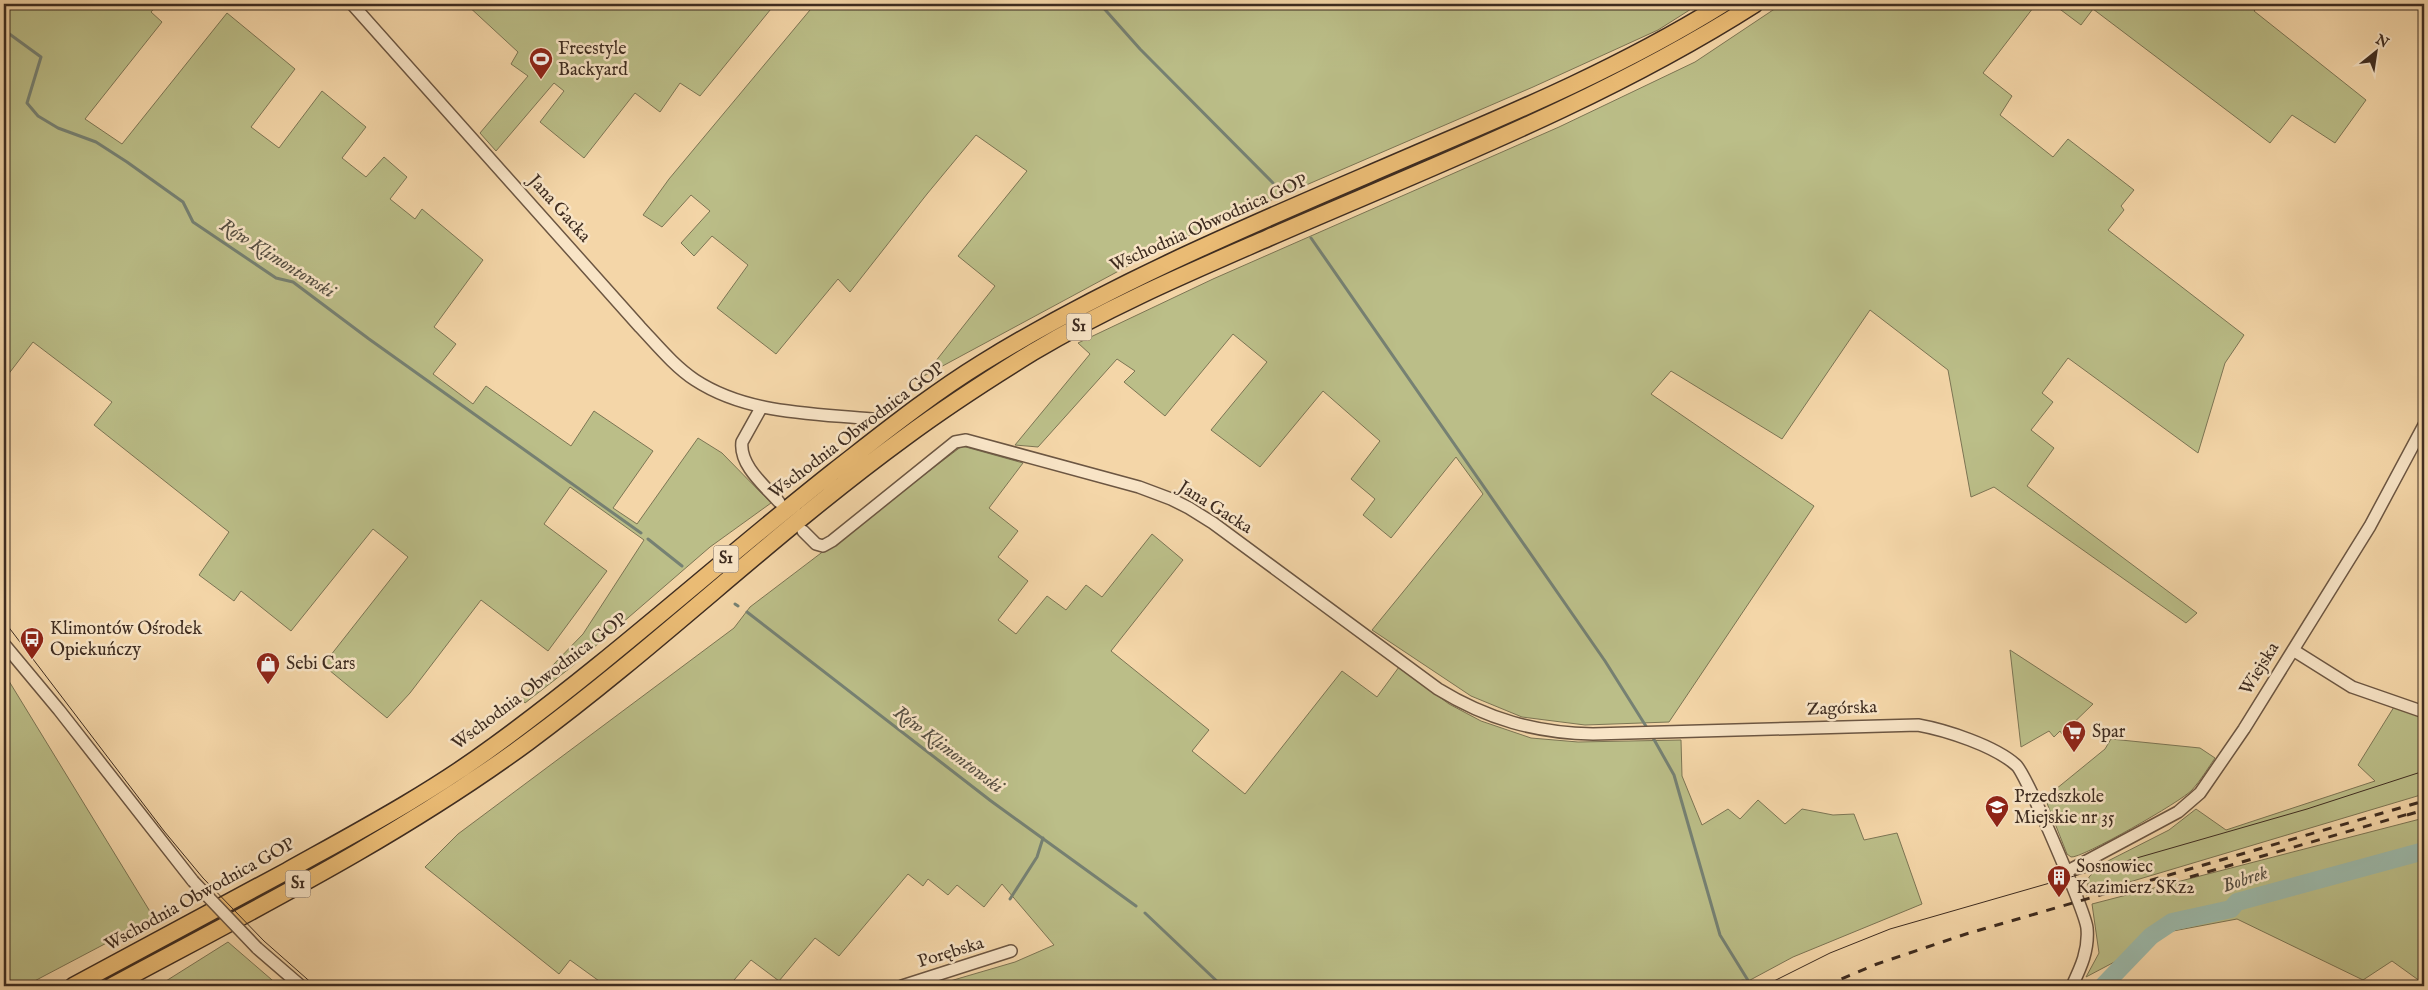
<svg xmlns="http://www.w3.org/2000/svg" width="2428" height="990" viewBox="0 0 2428 990" font-family="'IM FELL English',serif">
<rect width="100%" height="100%" fill="#f4d6a8"/>
<filter id="stains"><feTurbulence type="fractalNoise" baseFrequency=".004" numOctaves="4"/><feColorMatrix values="0 0 0 0 .2 0 0 0 0 .09 0 0 0 0 .02 0 0 0 .5 -.17"/></filter>
<radialGradient id="worn" r=".72"><stop offset=".6" stop-color="#630" stop-opacity="0"/><stop offset="1" stop-color="#630" stop-opacity=".3"/></radialGradient>
<path fill="#bbbe88" stroke="#7c7554" d="M 4,4 L 158,4 L 151,12 L 162,22 L 85,119 L 122,144 L 227,13 L 295,69 L 251,127 L 279,148 L 322,91 L 366,127 L 342,158 L 366,177 L 384,157 L 407,177 L 390,199 L 415,219 L 422,209 L 483,260 L 434,327 L 456,344 L 433,374 L 473,404 L 486,386 L 571,446 L 594,411 L 653,451 L 613,508 L 637,524 L 698,438 L 722,453 L 771,503 L 710,547 L 570,668 L 525,703 L 521,698 L 583,634 L 644,540 L 570,487 L 544,524 L 607,571 L 548,651 L 481,600 L 410,693 L 387,718 L 323,665 L 408,557 L 373,529 L 291,631 L 241,591 L 234,601 L 199,575 L 229,532 L 94,425 L 112,402 L 33,342 L 4,380 Z
M 466,4 L 775,4 L 700,96 L 680,83 L 660,112 L 635,93 L 584,158 L 540,122 L 564,91 L 554,83 L 496,151 L 480,133 L 528,76 L 511,64 L 518,52 Z
M 815,4 L 1699,4 L 1658,30 L 1533,87 L 1165,246 L 924,376 L 995,286 L 958,256 L 1027,171 L 976,135 L 927,194 L 850,292 L 838,279 L 776,354 L 717,308 L 748,265 L 712,236 L 694,256 L 681,243 L 710,211 L 691,195 L 662,227 L 643,215 L 669,179 Z
M 1782,4 L 2027,4 L 2033,8 L 1983,73 L 2012,96 L 2000,115 L 2053,157 L 2068,139 L 2134,190 L 2121,206 L 2124,210 L 2108,230 L 2244,335 L 2225,363 L 2198,453 L 2068,358 L 2042,393 L 2053,402 L 2031,430 L 2054,448 L 2027,486 L 2197,613 L 2186,623 L 1994,487 L 1971,497 L 1948,370 L 1870,310 L 1782,439 L 1671,371 L 1651,394 L 1814,506 L 1669,722 L 1585,725 L 1522,717 L 1471,696 L 1372,630 L 1483,494 L 1456,457 L 1391,538 L 1363,515 L 1375,499 L 1351,479 L 1380,441 L 1323,391 L 1260,467 L 1211,430 L 1267,362 L 1233,334 L 1165,416 L 1124,382 L 1135,371 L 1117,359 L 1038,447 L 1015,445 L 1090,354 L 1078,343 L 1213,279 L 1559,127 L 1695,62 Z
M 2053,4 L 2260,4 L 2254,11 L 2366,100 L 2335,143 L 2292,115 L 2270,143 L 2093,9 L 2081,25 Z
M 962,446 L 1023,463 L 989,508 L 1018,531 L 998,557 L 1028,581 L 998,620 L 1016,634 L 1047,596 L 1066,610 L 1086,585 L 1102,597 L 1152,534 L 1183,560 L 1111,651 L 1209,730 L 1192,751 L 1245,794 L 1342,671 L 1377,697 L 1399,667 L 1449,704 L 1481,721 L 1531,738 L 1578,742 L 1681,740 L 1682,776 L 1702,825 L 1728,809 L 1740,819 L 1758,800 L 1785,824 L 1802,809 L 1833,815 L 1854,814 L 1864,840 L 1897,833 L 1922,904 L 1793,957 L 1739,986 L 933,986 L 1015,962 L 1054,945 L 1002,884 L 984,907 L 957,885 L 948,895 L 928,879 L 923,886 L 908,874 L 839,956 L 815,938 L 779,981 L 751,960 L 729,986 L 606,986 L 570,960 L 559,974 L 425,867 L 458,834 L 734,628 L 750,607 Z
M 2010,650 L 2093,704 L 2062,734 L 2060,731 L 2054,737 L 2049,731 L 2021,747 Z
M 4,673 L 154,918 L 25,986 L 4,986 Z
M 2394,707 L 2424,717 L 2424,794 L 2086,895 L 2089,877 L 2100,865 L 2169,830 L 2196,809 L 2226,830 L 2375,781 L 2358,765 Z
M 2111,739 L 2200,748 L 2215,758 C 2208,768 2201,780 2192,790 C 2182,801 2081,859 2071,857 L 2067,854 L 2045,798 L 2105,749 Z
M 2424,818 L 2424,984 L 2392,961 L 2363,980 L 2237,919 L 2173,931 L 2086,977 L 2099,953 L 2092,904 Z
M 228,942 L 279,986 L 158,986 Z"/>
<g fill="none" stroke-linecap="round" stroke-linejoin="round">
<path stroke="#768173" stroke-width="3" d="M 1100,4 L 1140,49 L 1273,183
M 4,30 L 41,57 L 27,103 L 38,116 L 58,128 L 96,142 L 127,162 L 183,202 L 193,222 L 276,278 L 293,282 L 369,339 L 641,533
M 1279,191 L 1281,194
M 1311,238 L 1605,661 L 1649,731
M 648,539 L 682,566
M 735,604 L 738,606
M 747,612 L 991,801 L 1136,906
M 1652,736 L 1674,775 L 1720,935 L 1749,982
M 1010,899 L 1037,857 L 1043,838
M 1145,913 L 1222,986
M 1725,986 L 1743,981 L 1749,982 L 1752,986"/>
<path stroke="#9cb9aa" stroke-width="18" d="M 2103,986 L 2151,936 L 2172,922 L 2231,909 L 2237,902 L 2424,851"/>
<g stroke="#6c5642" stroke-width="14">
<path id="minor" d="M 352,4 L 640,327 C 657,345 674,366 695,380 C 747,414 811,413 872,419
M 761,408 L 742,442 C 739,465 765,486 779,502
M 803,531 L 816,544 L 823,546 L 832,541 L 955,442 L 966,440 L 1139,487 L 1171,499 L 1189,508 L 1213,523 L 1438,689 C 1487,719 1536,733 1593,734 L 1918,725 C 1946,730 1995,746 2016,765 C 2026,773 2085,912 2087,928 C 2089,950 2081,967 2072,986
M 4,644 L 59,710 L 193,881
M 2293,650 L 2352,687 L 2424,712
M 2066,872 L 2178,812 L 2200,793 L 2244,729 L 2370,526 L 2424,425
M 257,948 L 301,986
M 902,986 L 1011,951"/>
</g>
<g stroke="#3e2c20" stroke-width="19">
<path id="highway" d="M 73,986 C 145,948 216,909 287,871 C 357,832 429,794 494,746 C 612,660 719,562 833,472 C 882,434 930,395 982,363 C 1120,278 1270,217 1418,153 C 1522,109 1627,64 1723,4
M 112,986 C 253,910 399,837 528,742 C 658,646 774,533 904,438 C 946,407 989,379 1033,352 C 1108,307 1188,273 1268,238 C 1433,166 1603,101 1755,4"/>
</g>
<use href="#minor" stroke="#f8e4c6" stroke-width="11"/>
<use href="#highway" stroke="#eabb74" stroke-width="16"/>
<path stroke="#3e2c20" stroke-width="1" d="M 4,621 L 164,831 L 203,878 L 264,941 L 315,986
M 1764,986 L 1830,953 L 1890,929 L 2307,809 L 2424,771"/>
<path stroke="#3e2c20" stroke-width="3" stroke-dasharray="9 9" stroke-linecap="butt" d="M 2407,815 L 2424,810
M 2190,877 L 2412,813
M 1825,986 L 1877,964 L 1966,934 L 2424,801"/>
<g stroke="#6c5642" stroke-width="14" stroke-linecap="butt">
<path id="minor-bridge" d="M 193,881 L 257,948"/>
</g>
<use href="#minor-bridge" stroke="#f8e4c6" stroke-width="11"/>
</g>
<defs>
<g id="stadium-pin" transform="scale(1.25)"><path d="M0 17L-7.5 6A9.5 9.5 0 1 1 7.5 6Z" fill="#8f2418" stroke="#f8e4c6"/><path d="M0-5a6.5 5 0 1 0 0 10a6.5 5 0 1 0 0-10ZM-3.5-1.8h7v3.6h-7Z" fill="#fff"/></g>
<g id="bus-pin" transform="scale(1.25)"><path d="M0 17L-7.5 6A9.5 9.5 0 1 1 7.5 6Z" fill="#8f2418" stroke="#f8e4c6"/><path d="M-5-6H5V4H4V6H2V4H-2V6H-4V4H-5ZM-3.5-4V0h7V-4ZM-3.5 1.2v1.5H-2V1.2ZM2 1.2v1.5H3.5V1.2Z" fill="#fff"/></g>
<g id="shop-pin" transform="scale(1.25)"><path d="M0 17L-7.5 6A9.5 9.5 0 1 1 7.5 6Z" fill="#8f2418" stroke="#f8e4c6"/><path d="M-5-2.5h2.3a2.7 3.5 0 0 1 5.4 0H5L5.5 6h-11ZM-1.5-2.5h3a1.5 2.3 0 0 0-3 0Z" fill="#fff"/></g>
<g id="supermarket-pin" transform="scale(1.25)"><path d="M0 17L-7.5 6A9.5 9.5 0 1 1 7.5 6Z" fill="#8f2418" stroke="#f8e4c6"/><path d="M-6-5.5h2.5l.6 2H6L4.5 2H-2.5L-4.4-4H-6ZM-1.5 3.2a1.3 1.3 0 1 0 .1 0ZM3 3.2a1.3 1.3 0 1 0 .1 0Z" fill="#fff"/></g>
<g id="school-pin" transform="scale(1.25)"><path d="M0 17L-7.5 6A9.5 9.5 0 1 1 7.5 6Z" fill="#8f2418" stroke="#f8e4c6"/><path d="M0-5L7-2L0 1L-7-2ZM-4 1L0 2.5L4 1V4Q0 6-4 4Z" fill="#fff"/></g>
<g id="building-pin" transform="scale(1.25)"><path d="M0 17L-7.5 6A9.5 9.5 0 1 1 7.5 6Z" fill="#8f2418" stroke="#f8e4c6"/><path d="M-4-6H4V6H1V3H-1V6H-4ZM-2.5-4.3h1.7v1.8h-1.7ZM.8-4.3h1.7v1.8H.8ZM-2.5-1h1.7V.8h-1.7ZM.8-1h1.7V.8H.8Z" fill="#fff"/></g>
</defs>
<g fill-rule="evenodd">
<use href="#stadium-pin" x="541" y="59"/>
<use href="#bus-pin" x="32" y="639"/>
<use href="#shop-pin" x="268" y="664"/>
<use href="#supermarket-pin" x="2074" y="732"/>
<use href="#school-pin" x="1997" y="807"/>
<use href="#building-pin" x="2059" y="877"/>
</g>
<g text-anchor="middle" dominant-baseline="central" stroke-width="5" stroke-linejoin="round" paint-order="stroke">
<g fill="#f8e4c6" stroke="#766352" stroke-width="1">
<rect x="1066.5" y="313.5" width="25" height="27" rx="4"/>
<rect x="713.5" y="545.5" width="25" height="27" rx="4"/>
<rect x="285.5" y="870.5" width="25" height="27" rx="4"/>
</g>
<g font-size="16" font-weight="bold" fill="#3e2c20">
<text x="1079" y="327">S1</text>
<text x="726" y="559">S1</text>
<text x="298" y="884">S1</text>
</g>
<g font-size="18" fill="#3e2c20" stroke="#f8e4c6" text-anchor="start">
<text x="558" y="49">Freestyle<tspan x="558" dy="21">Backyard</tspan></text>
<text x="50" y="629">Klimontów Ośrodek<tspan x="50" dy="21">Opiekuńczy</tspan></text>
<text x="286" y="664">Sebi Cars</text>
<text x="2092" y="732">Spar</text>
<text x="2014" y="797">Przedszkole<tspan x="2014" dy="21">Miejskie nr 35</tspan></text>
<text x="2076" y="867">Sosnowiec<tspan x="2076" dy="21">Kazimierz SKz2</tspan></text>
</g>
<g font-size="18" fill="#3e2c20" stroke="#f8e4c6">
<text transform="translate(559 209) rotate(48)">Jana Gacka</text>
<text transform="translate(1209 224) rotate(-24)">Wschodnia Obwodnica GOP</text>
<text transform="translate(857 431) rotate(-37)">Wschodnia Obwodnica GOP</text>
<text transform="translate(1215 508) rotate(32)">Jana Gacka</text>
<text transform="translate(2260 669) rotate(-58)">Wiejska</text>
<text transform="translate(540 682) rotate(-37)">Wschodnia Obwodnica GOP</text>
<text transform="translate(1842 709) rotate(-2)">Zagórska</text>
<text transform="translate(200 895) rotate(-29)">Wschodnia Obwodnica GOP</text>
<text transform="translate(951 953) rotate(-17)">Porębska</text>
</g>
<g font-size="19" font-style="italic" fill="#564f42" stroke="#f8e4c6">
<text transform="translate(277 259) rotate(32)">Rów Klimontowski</text>
<text transform="translate(948 750) rotate(37)">Rów Klimontowski</text>
<text transform="translate(2245 880) rotate(-19)">Bobrek</text>
</g>
</g>
<rect width="2428" height="990" fill="none" stroke="#f4d6a8" stroke-width="20"/>
<rect x="5" y="5" width="2418" height="980" fill="none" stroke="#3e2c20" stroke-width="2.5"/>
<rect x="10" y="10" width="2408" height="970" fill="none" stroke="#3e2c20"/>
<g transform="translate(2376 52) rotate(30)" stroke="#f8e4c6" stroke-width="4" paint-order="stroke">
<path d="M0-4L9 19L0 12L-9 19Z" fill="#3e2c20"/>
<text y="-8" font-size="14" font-weight="bold" text-anchor="middle" fill="#3e2c20">N</text>
</g>
<rect width="100%" height="100%" filter="url(#stains)"/>
<rect width="100%" height="100%" fill="url(#worn)"/>
</svg>
